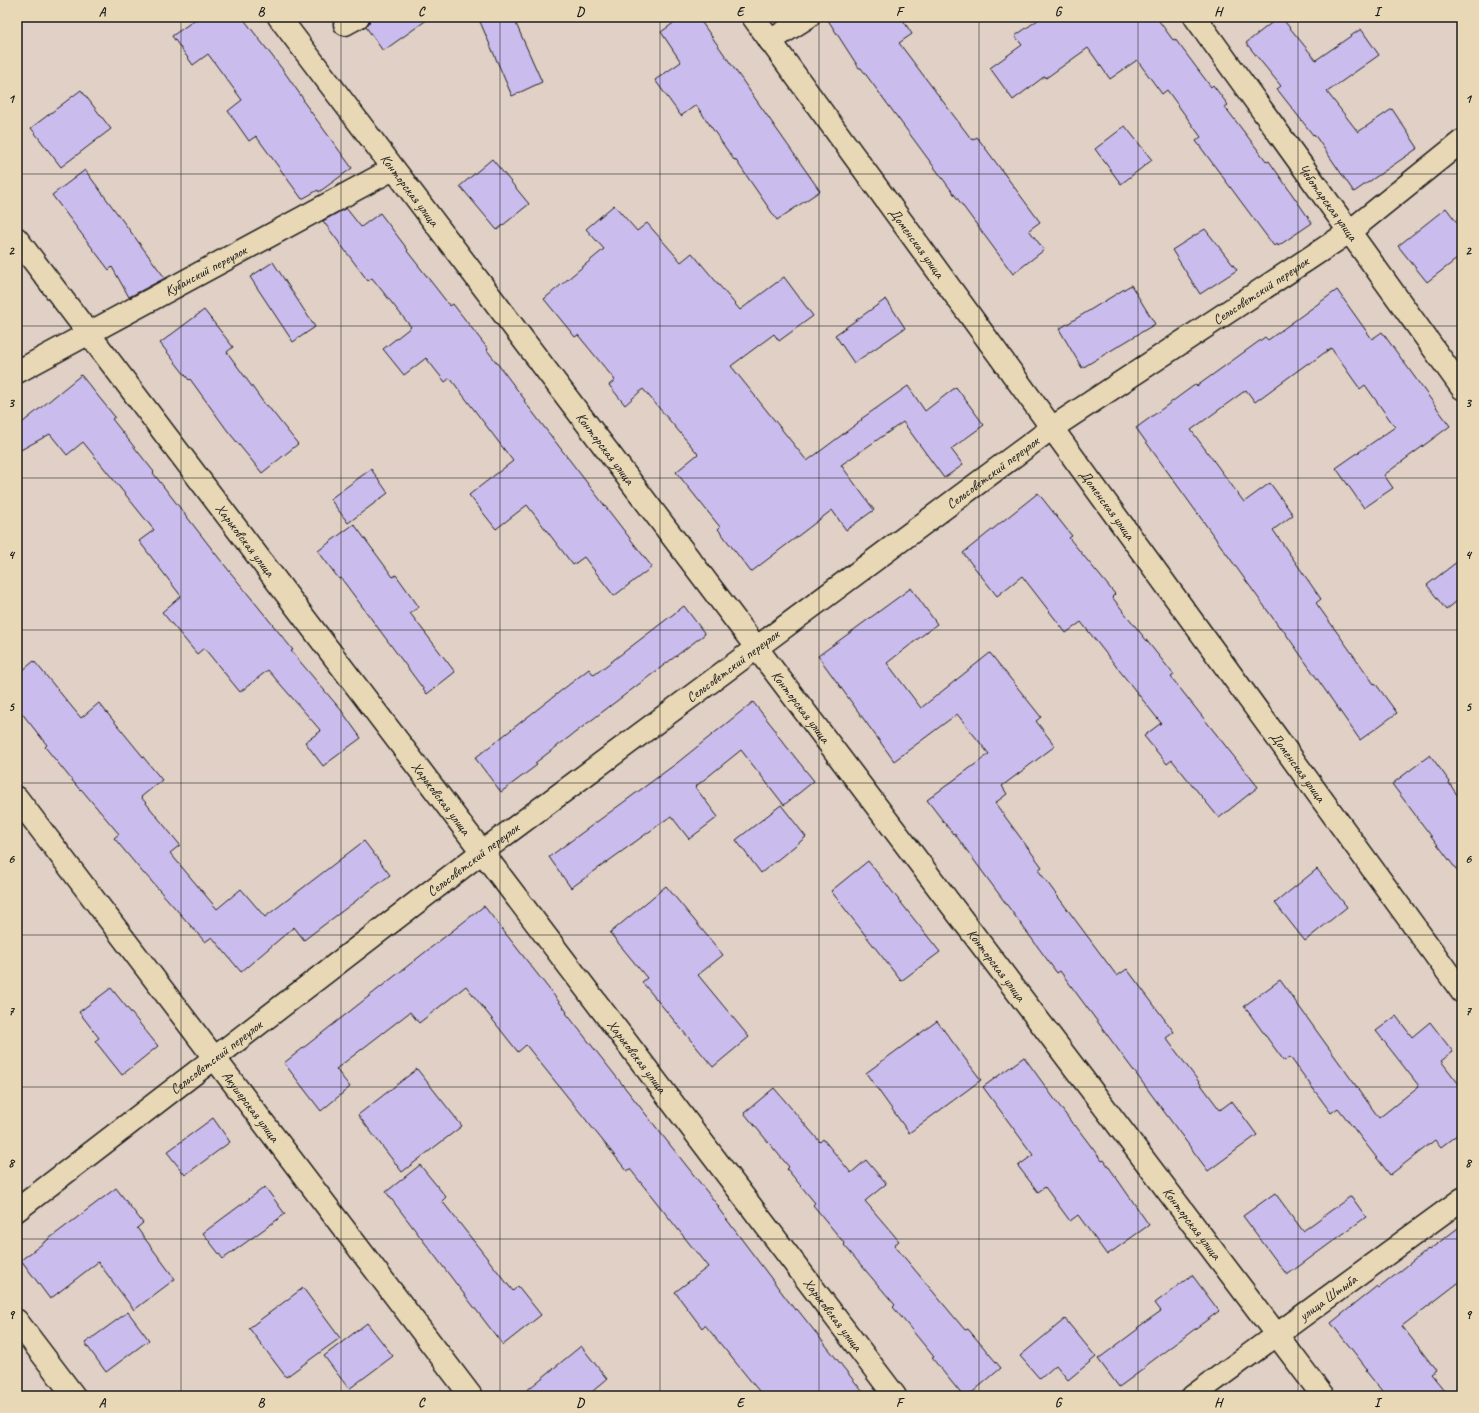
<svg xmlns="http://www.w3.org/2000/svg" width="1479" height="1413" viewBox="0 0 1479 1413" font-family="Caveat,sans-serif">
<rect width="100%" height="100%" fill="#e0d0c6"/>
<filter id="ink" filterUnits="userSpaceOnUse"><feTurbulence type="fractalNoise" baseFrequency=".025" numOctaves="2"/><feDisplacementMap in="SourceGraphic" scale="8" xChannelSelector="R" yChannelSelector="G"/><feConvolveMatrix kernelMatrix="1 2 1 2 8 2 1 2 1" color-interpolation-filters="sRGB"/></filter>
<g filter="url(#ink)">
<path fill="#cabdee" stroke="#1c1c1c" d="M 199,17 L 242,17 L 283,70 L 304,100 L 303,101 L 352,168 L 319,192 L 318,190 L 302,199 L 256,136 L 249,141 L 228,111 L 242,100 L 208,54 L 193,65 L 172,36 Z
M 370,17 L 431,17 L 383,51 L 366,27 L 369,23 Z
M 478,17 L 513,17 L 542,82 L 512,96 Z
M 682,17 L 698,17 L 820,191 L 777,220 L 735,159 L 734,160 L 696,105 L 681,116 L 655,80 L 681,62 L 661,32 Z
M 826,17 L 901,17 L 912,34 L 899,43 L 972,140 L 977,137 L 1040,222 L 1029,230 L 1044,250 L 1013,274 L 861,68 L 859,68 Z
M 1042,17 L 1156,17 L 1173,40 L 1175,39 L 1211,87 L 1213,85 L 1228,105 L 1225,107 L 1267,162 L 1269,161 L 1312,223 L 1278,246 L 1277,244 L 1274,246 L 1196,141 L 1201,137 L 1167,90 L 1162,94 L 1137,60 L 1110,79 L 1088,48 L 1046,78 L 1045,76 L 1013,100 L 990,68 L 1022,45 L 1015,36 Z
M 1279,17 L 1281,17 L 1316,60 L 1361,29 L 1379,55 L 1327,92 L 1358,132 L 1392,109 L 1418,148 L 1354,192 L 1314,134 L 1313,135 L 1277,89 L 1281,86 L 1246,43 Z
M 81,90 L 111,129 L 61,167 L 31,128 Z
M 1125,126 L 1152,160 L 1121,184 L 1095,149 Z
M 492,159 L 529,204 L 497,230 L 460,186 Z
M 85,170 L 165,278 L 129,297 L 112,267 L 109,270 L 52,195 Z
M 614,205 L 637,231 L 647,223 L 681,262 L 692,253 L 740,310 L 784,277 L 813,316 L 779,341 L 774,334 L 731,366 L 807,461 L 862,420 L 861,419 L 908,386 L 925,411 L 956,387 L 984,425 L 951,449 L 963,465 L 944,478 L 903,422 L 841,465 L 874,510 L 846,530 L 832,510 L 751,572 L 718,529 L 720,527 L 676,472 L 698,454 L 643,389 L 625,405 L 609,385 L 615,380 L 578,335 L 575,337 L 544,299 L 604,249 L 586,229 Z
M 346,208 L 361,227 L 380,213 L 408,250 L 407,251 L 450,306 L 453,304 L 488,349 L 487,350 L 525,400 L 524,401 L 652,567 L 614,596 L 584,557 L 573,565 L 527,505 L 496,529 L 469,495 L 513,461 L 450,378 L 445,382 L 426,358 L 404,375 L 383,349 L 411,327 L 372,278 L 368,281 L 323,221 Z
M 1446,208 L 1462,229 L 1462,255 L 1427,282 L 1398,246 Z
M 1205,229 L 1237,270 L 1200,294 L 1172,250 Z
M 273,262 L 315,327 L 293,342 L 250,277 Z
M 1131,285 L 1155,324 L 1082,368 L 1059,329 Z
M 1337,290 L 1372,339 L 1382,332 L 1450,426 L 1384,475 L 1393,488 L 1364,508 L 1336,468 L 1395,427 L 1365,385 L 1360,389 L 1331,348 L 1309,364 L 1308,363 L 1255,402 L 1246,390 L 1191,430 L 1244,502 L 1270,483 L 1293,515 L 1273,530 L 1321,599 L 1316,603 L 1374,684 L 1375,683 L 1397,713 L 1360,740 L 1281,627 L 1280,628 L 1136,428 L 1196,384 L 1197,386 L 1265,337 L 1268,340 Z
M 886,299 L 905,328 L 854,363 L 835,335 Z
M 204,310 L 233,347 L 227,352 L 266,406 L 267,405 L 298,444 L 262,473 L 227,430 L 190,379 L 189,380 L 160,343 Z
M 81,375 L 115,417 L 112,419 L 154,472 L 153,473 L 218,557 L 293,650 L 291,651 L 341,710 L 361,738 L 323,766 L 305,742 L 321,731 L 268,670 L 240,692 L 204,648 L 197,654 L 162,612 L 181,596 L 139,541 L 154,530 L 83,442 L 67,455 L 50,434 L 17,452 L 17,427 Z
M 371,469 L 388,493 L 348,523 L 330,499 Z
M 1038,493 L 1072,536 L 1069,538 L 1115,594 L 1112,597 L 1174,675 L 1171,677 L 1258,787 L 1219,818 L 1172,760 L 1167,764 L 1144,736 L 1161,723 L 1081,622 L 1066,633 L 1022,576 L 997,596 L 963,553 Z
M 354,524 L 393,577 L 396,575 L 419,607 L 410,613 L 455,672 L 427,694 L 341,578 L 339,579 L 318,551 Z
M 1462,558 L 1462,597 L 1446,610 L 1427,585 Z
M 911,588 L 937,624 L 887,663 L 921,708 L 990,653 L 1041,717 L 1036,721 L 1055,746 L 1002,786 L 1007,794 L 995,803 L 1042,867 L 1038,870 L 1117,976 L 1127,969 L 1174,1032 L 1166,1038 L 1220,1110 L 1232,1101 L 1257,1135 L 1208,1171 L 1060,971 L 1057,973 L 954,833 L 953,834 L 927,800 L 989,754 L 957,714 L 894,761 L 818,656 Z
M 684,606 L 705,634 L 535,763 L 537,765 L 501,792 L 475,758 L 589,669 L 594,675 Z
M 34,661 L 81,718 L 99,703 L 162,780 L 141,797 L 180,845 L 170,853 L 217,909 L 241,889 L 265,917 L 364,841 L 390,875 L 304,940 L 294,927 L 241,972 L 212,937 L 205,942 L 145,874 L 144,874 L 114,838 L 119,834 L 81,789 L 80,790 L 45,747 L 47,745 L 17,707 L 17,675 Z
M 753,702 L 776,731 L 775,732 L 814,781 L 784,805 L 741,750 L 695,787 L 718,817 L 689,839 L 671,816 L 571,888 L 549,857 L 677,763 Z
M 1430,755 L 1450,782 L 1449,783 L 1462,802 L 1462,877 L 1392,784 Z
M 781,805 L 806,837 L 761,873 L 736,840 Z
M 868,861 L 940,952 L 901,981 L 831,891 Z
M 1317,869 L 1347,907 L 1305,941 L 1275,903 Z
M 666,886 L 723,955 L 698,975 L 749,1037 L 713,1067 L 642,982 L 647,978 L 610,933 Z
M 484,906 L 567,1012 L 566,1013 L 719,1207 L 718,1208 L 795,1310 L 797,1309 L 866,1396 L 763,1396 L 705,1325 L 702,1328 L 675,1292 L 708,1267 L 630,1169 L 627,1171 L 526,1045 L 518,1052 L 466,986 L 419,1023 L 410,1012 L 336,1069 L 350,1087 L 321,1111 L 284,1063 Z
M 1280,980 L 1379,1118 L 1419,1086 L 1376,1031 L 1396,1016 L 1412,1037 L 1430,1022 L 1453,1052 L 1441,1061 L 1462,1088 L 1462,1131 L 1441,1147 L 1435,1140 L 1390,1175 L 1338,1108 L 1331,1113 L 1290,1057 L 1284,1061 L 1244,1006 Z
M 111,988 L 158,1046 L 122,1075 L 95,1041 L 99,1038 L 79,1012 Z
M 937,1021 L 981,1080 L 909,1133 L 866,1073 Z
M 1024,1057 L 1074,1126 L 1075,1125 L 1102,1161 L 1104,1160 L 1149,1225 L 1107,1255 L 1078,1215 L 1070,1221 L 1045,1187 L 1038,1192 L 1018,1166 L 1033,1155 L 983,1087 Z
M 417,1069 L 462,1126 L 402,1172 L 358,1115 Z
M 774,1088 L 820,1142 L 823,1139 L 851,1173 L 866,1160 L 886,1184 L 865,1201 L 899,1241 L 894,1245 L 965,1330 L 968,1329 L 1001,1368 L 968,1396 L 963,1396 L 932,1358 L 934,1357 L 893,1307 L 895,1305 L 844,1245 L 845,1244 L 813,1205 L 815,1203 L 787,1169 L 789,1167 L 744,1113 Z
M 213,1118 L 230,1142 L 185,1175 L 167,1152 Z
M 420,1165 L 446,1197 L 442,1201 L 513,1291 L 518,1286 L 541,1315 L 503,1345 L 386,1192 Z
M 265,1187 L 285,1214 L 223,1259 L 203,1233 Z
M 116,1188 L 143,1223 L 137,1228 L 175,1279 L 134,1310 L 98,1262 L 50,1299 L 21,1260 Z
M 1275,1193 L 1303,1231 L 1351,1196 L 1366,1217 L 1287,1275 L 1243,1216 Z
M 1462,1225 L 1462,1280 L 1402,1326 L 1436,1370 L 1431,1374 L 1449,1396 L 1386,1396 L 1366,1371 L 1368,1370 L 1331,1323 L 1377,1286 L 1379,1288 L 1428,1249 L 1429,1250 Z
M 1192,1275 L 1219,1311 L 1144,1367 L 1145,1368 L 1119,1387 L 1098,1359 L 1138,1329 L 1137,1328 L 1161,1311 L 1155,1303 Z
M 303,1288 L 340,1338 L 286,1377 L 249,1328 Z
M 128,1312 L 149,1340 L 106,1372 L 85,1343 Z
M 1065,1319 L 1096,1357 L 1068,1380 L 1056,1365 L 1040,1379 L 1020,1356 Z
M 367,1323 L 393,1356 L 349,1389 L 324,1356 Z
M 581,1346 L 607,1379 L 587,1396 L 520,1396 Z"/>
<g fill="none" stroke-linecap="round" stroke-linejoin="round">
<g stroke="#1c1c1c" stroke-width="25">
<g id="minor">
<path id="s1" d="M 279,17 L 1323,1396"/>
<path id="s2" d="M 753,17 L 1462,992"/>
<path id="s3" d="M 1195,17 L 1462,388"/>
<path d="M 345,24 L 358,17"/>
<path d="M 770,41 L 808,17"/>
<path id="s4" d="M 17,239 L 895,1396"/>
<path id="s5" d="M 17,372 L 393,169"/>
<path id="s6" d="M 17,798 L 471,1396"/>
<path id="s7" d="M 17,1210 L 482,852 L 1052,428 L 1349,232 L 1462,141"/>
<path d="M 17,1321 L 74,1396"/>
<path id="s8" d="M 1193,1396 L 1462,1199"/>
</g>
</g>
<use href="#minor" stroke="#e9d8b5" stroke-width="22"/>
</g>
</g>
<path fill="none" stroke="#1c1c1c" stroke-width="1" stroke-opacity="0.55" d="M 181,17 L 181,1396M 341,17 L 341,1396M 500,17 L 500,1396M 660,17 L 660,1396M 819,17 L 819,1396M 979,17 L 979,1396M 1138,17 L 1138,1396M 1298,17 L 1298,1396M 17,174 L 1462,174M 17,326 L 1462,326M 17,478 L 1462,478M 17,630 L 1462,630M 17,783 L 1462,783M 17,935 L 1462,935M 17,1087 L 1462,1087M 17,1239 L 1462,1239"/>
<g text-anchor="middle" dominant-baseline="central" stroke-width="3" stroke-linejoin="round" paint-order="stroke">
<g font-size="14" fill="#1c1c1c" stroke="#e9d8b5">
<text stroke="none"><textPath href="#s1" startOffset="217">Конторская улица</textPath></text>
<text stroke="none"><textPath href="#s3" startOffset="228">Чеботарская улица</textPath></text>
<text stroke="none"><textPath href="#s2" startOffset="279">Доменская улица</textPath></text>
<text stroke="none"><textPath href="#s5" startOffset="214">Кубанский переулок</textPath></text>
<text stroke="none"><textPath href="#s7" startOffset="1547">Сельсоветский переулок</textPath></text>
<text stroke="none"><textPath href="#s1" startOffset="541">Конторская улица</textPath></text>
<text stroke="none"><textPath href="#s7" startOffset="1223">Сельсоветский переулок</textPath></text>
<text stroke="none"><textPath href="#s2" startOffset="603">Доменская улица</textPath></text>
<text stroke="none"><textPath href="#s4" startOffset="378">Харьковская улица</textPath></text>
<text stroke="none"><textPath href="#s7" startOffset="899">Сельсоветский переулок</textPath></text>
<text stroke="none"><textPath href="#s1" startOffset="865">Конторская улица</textPath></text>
<text stroke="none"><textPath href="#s2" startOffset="927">Доменская улица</textPath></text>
<text stroke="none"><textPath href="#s4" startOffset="702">Харьковская улица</textPath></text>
<text stroke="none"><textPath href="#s7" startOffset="575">Сельсоветский переулок</textPath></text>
<text stroke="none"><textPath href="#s1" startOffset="1189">Конторская улица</textPath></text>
<text stroke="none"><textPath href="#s4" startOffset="1026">Харьковская улица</textPath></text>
<text stroke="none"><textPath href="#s7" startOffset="251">Сельсоветский переулок</textPath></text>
<text stroke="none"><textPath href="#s6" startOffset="387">Акушерская улица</textPath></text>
<text stroke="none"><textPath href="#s1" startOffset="1513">Конторская улица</textPath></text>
<text stroke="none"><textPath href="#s8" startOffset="167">улица Штыба</textPath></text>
<text stroke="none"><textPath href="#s4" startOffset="1350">Харьковская улица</textPath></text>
</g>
</g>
<rect width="1479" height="1413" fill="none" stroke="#e9d8b5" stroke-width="44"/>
<rect x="22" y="22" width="1435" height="1369" fill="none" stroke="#1c1c1c" stroke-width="1.5"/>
<g font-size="13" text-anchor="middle" font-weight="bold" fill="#1c1c1c">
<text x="102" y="16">A</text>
<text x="261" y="16">B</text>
<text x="421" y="16">C</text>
<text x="580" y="16">D</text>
<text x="740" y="16">E</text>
<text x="899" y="16">F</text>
<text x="1058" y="16">G</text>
<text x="1218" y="16">H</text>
<text x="1377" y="16">I</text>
<text x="11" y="103">1</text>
<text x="1468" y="103">1</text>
<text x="11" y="255">2</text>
<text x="1468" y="255">2</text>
<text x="11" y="407">3</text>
<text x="1468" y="407">3</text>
<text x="11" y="559">4</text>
<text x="1468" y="559">4</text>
<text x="11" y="711">5</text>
<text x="1468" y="711">5</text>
<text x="11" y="863">6</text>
<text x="1468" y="863">6</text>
<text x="11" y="1015">7</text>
<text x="1468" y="1015">7</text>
<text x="11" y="1167">8</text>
<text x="1468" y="1167">8</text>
<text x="11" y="1319">9</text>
<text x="1468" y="1319">9</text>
<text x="102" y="1407">A</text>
<text x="261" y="1407">B</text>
<text x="421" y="1407">C</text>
<text x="580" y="1407">D</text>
<text x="740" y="1407">E</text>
<text x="899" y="1407">F</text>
<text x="1058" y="1407">G</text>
<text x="1218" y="1407">H</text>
<text x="1377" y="1407">I</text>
</g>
</svg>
